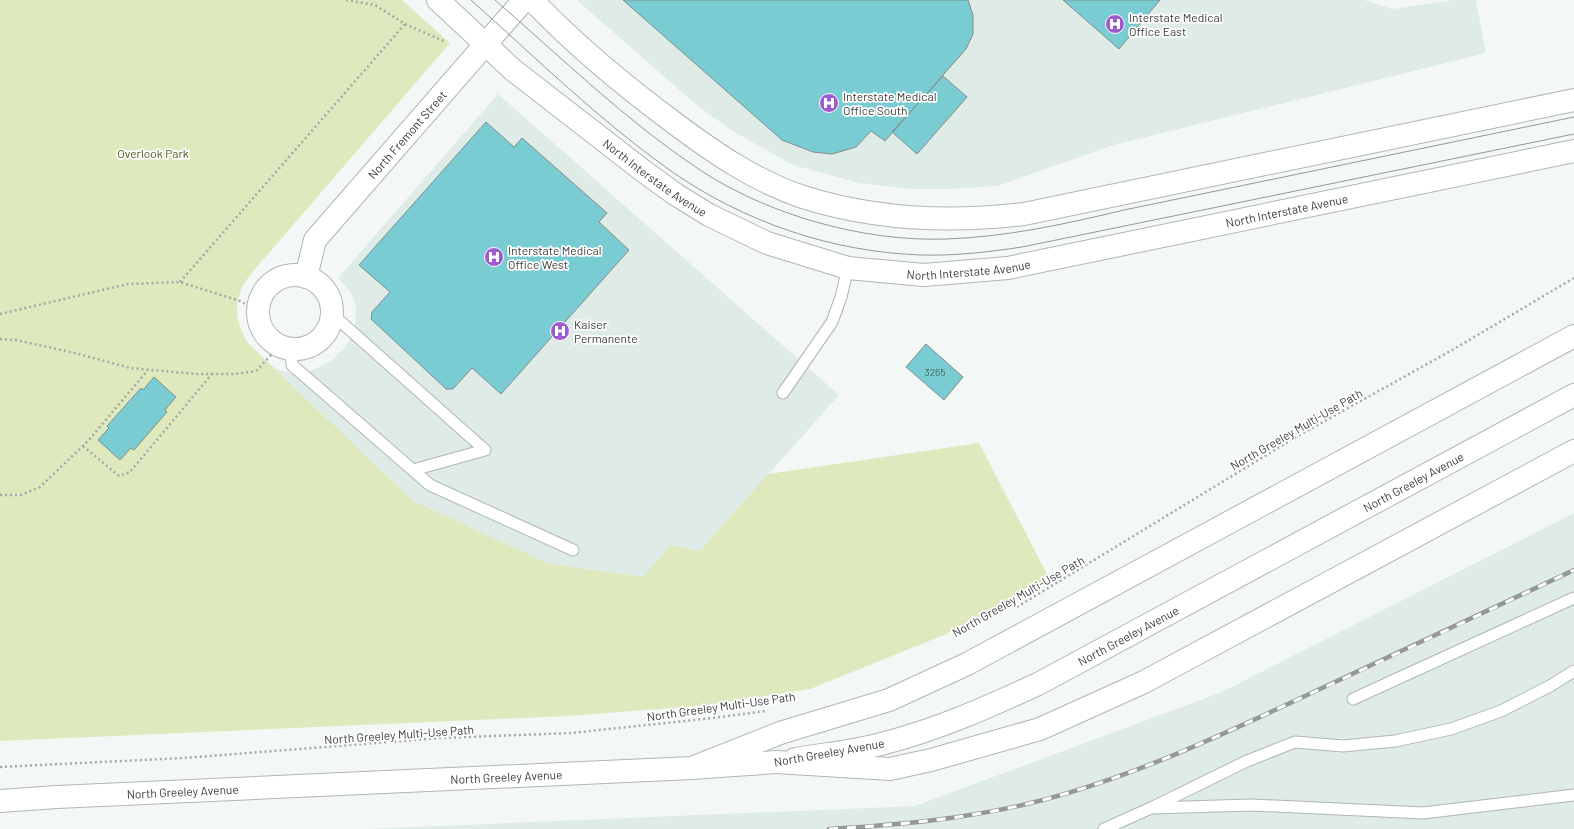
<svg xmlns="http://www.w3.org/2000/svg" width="1574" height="829" viewBox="0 0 1574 829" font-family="Barlow,sans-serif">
<rect width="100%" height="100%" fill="#f3f8f6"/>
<path fill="#dfebe7" d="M 577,0 L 1364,0 L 1392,9 L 1453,0 L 1476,0 L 1486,53 L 1114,145 L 997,186 L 951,189 L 912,189 L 859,183 L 793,165 L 731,130 L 694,103 Z
M 498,94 L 839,395 L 700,551 L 671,545 L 643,577 L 547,563 L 412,500 L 274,368 L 291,373 L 311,371 L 331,361 L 344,348 L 350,339 L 355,323 L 356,306 L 351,293 L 338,278 Z
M 1574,513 L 1574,829 L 366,829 L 915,806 L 1222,692 Z"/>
<path fill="#dfe9be" d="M 0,0 L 402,0 L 450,43 L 250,275 C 233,299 233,317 248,343 L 412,500 L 547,563 L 643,577 L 671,545 L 700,551 L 768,474 L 979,443 L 1049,578 L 944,635 L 810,689 L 698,706 L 568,716 L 0,741 Z"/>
<path fill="#79ccd1" stroke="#878b8b" d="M 623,0 L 968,0 L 973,15 L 973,34 L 966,49 L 885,141 L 871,131 L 856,147 L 832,154 L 813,152 L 782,140 Z
M 1063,0 L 1160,0 L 1119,49 Z
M 943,76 L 967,97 L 917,154 L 892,132 Z
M 486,122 L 514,147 L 522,138 L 607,213 L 599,222 L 629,250 L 501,394 L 472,368 L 453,389 L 446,389 L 444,387 L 371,319 L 372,312 L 390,292 L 359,265 Z
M 926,344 L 963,377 L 944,400 L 906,367 Z
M 154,377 L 176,397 L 165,410 L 167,412 L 134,450 L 131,448 L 120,460 L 98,440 L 109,428 L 107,426 L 141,388 L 143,390 Z"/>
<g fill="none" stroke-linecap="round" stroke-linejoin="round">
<g stroke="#b1b5b4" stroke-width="13">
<path id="service" d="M 332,314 L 485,450
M 291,349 L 292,365 L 430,485 L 573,550
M 783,393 L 832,322 L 841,297 L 848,268
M 413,470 L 485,450
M 1353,699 L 1574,598
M 1153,807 L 1247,761 L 1295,742 L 1343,746 L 1395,741 L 1451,729 L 1501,711 L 1550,686 L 1574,671
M 1104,829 L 1151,808 L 1252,805 L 1423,813 L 1574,795"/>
</g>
<g stroke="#b1b5b4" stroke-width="24">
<g id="minor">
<circle cx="295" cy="312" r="37"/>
<path id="s1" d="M 306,277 L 315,240 L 524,0"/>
</g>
</g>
<g stroke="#b1b5b4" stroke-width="24">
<g id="tertiary">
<path id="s2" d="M 438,0 L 513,70 L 642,170 L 675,194 L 709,215 L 767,243 L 848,268 L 924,275 L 1008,268 L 1574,151"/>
<path d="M 532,0 C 575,45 623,85 673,122 C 713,152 755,181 803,197 C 876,220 949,223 1024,214 L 1574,100"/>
<path id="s3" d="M 795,759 C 825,754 856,751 885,743 C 939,729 988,707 1038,684 L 1574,395"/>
</g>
</g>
<g stroke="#b1b5b4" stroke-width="24">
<g id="secondary">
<path id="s4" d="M 0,801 L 57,797 L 692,768 L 776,762"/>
</g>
</g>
<g stroke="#b1b5b4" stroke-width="24">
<path id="motorway" d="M 776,762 L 890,769 L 931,760 L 1040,729 L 1144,682 L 1574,451
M 692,768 L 780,733 L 889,700 L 967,664 L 1574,336"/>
</g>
<path stroke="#a5a8a7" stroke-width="2.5" stroke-dasharray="2 3" stroke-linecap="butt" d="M 346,0 L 375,5 L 405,24 L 446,42
M 180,282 L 405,24
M 0,314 L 128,284 L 180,282 L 240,301 L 258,311
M 0,339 L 16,340 L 79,354 L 130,368 L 196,374 L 235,374 L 256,371 L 272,354
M 83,446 L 119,476 L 130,472 L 212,374
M 0,495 L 21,495 L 40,487 L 88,441 L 148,370
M 1017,607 L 1296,437 L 1454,349 L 1574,278
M 0,767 L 184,758 L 440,738 L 571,733 L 713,718 L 766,711"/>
<use href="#service" stroke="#fff" stroke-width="11"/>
<use href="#minor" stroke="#fff" stroke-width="22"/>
<use href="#tertiary" stroke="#fff" stroke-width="22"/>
<use href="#secondary" stroke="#fff" stroke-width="22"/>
<use href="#motorway" stroke="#fff" stroke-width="22"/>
<path stroke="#959897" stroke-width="1" d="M 471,0 C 536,58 600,121 671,171 C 744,222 832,252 921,255 C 954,256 989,252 1022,247 L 1574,134
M 495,0 C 562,58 626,121 700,170 C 768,215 864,242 946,239 C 1006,237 1066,224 1124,210 L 1574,117"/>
<g stroke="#959897" stroke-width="4.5">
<path id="rail" d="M 829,829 C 897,825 965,819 1031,803 C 1121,781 1204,743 1288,704 C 1384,660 1479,615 1574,570"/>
</g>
<use href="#rail" stroke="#fff" stroke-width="3" stroke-dasharray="9" stroke-linecap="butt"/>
</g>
<defs>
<g id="hospital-disc" transform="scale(1)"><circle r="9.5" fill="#9e5acf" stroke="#fff"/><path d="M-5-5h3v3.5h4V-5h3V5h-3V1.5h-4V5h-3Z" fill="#fff"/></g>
</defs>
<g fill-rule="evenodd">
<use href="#hospital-disc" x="1115" y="24"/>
<use href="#hospital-disc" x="829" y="103"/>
<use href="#hospital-disc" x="494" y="257"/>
<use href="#hospital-disc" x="560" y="331"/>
</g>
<g text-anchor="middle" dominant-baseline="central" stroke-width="3.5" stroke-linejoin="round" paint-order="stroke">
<g font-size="10" fill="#4a6061">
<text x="935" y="372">3265</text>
</g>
<g font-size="12" fill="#3b3c3c" stroke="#fff" text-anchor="start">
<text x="1129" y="17">Interstate Medical<tspan x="1129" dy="14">Office East</tspan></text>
<text x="843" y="96">Interstate Medical<tspan x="843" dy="14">Office South</tspan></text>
<text x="508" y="250">Interstate Medical<tspan x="508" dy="14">Office West</tspan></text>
<text x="574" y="324">Kaiser<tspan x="574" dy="14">Permanente</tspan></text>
</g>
<g font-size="12" fill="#3b3c3c" stroke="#fff">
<text stroke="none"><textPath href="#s1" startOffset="178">North Fremont Street</textPath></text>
<text stroke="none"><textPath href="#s2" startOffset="281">North Interstate Avenue</textPath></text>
<text stroke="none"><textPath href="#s2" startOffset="941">North Interstate Avenue</textPath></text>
<text stroke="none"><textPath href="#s2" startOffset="617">North Interstate Avenue</textPath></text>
<text transform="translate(1296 429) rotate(-30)">North Greeley Multi-Use Path</text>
<text stroke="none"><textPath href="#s3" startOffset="682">North Greeley Avenue</textPath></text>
<text transform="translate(1018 596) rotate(-30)">North Greeley Multi-Use Path</text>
<text stroke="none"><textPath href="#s3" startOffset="358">North Greeley Avenue</textPath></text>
<text transform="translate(721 706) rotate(-8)">North Greeley Multi-Use Path</text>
<text transform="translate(399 734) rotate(-4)">North Greeley Multi-Use Path</text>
<text transform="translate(829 752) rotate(-10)">North Greeley Avenue</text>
<text stroke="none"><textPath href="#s4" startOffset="507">North Greeley Avenue</textPath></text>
<text stroke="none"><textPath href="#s4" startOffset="183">North Greeley Avenue</textPath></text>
</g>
<g font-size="12" fill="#4f5a18" stroke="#fff">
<text x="153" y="153">Overlook Park</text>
</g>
</g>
</svg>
